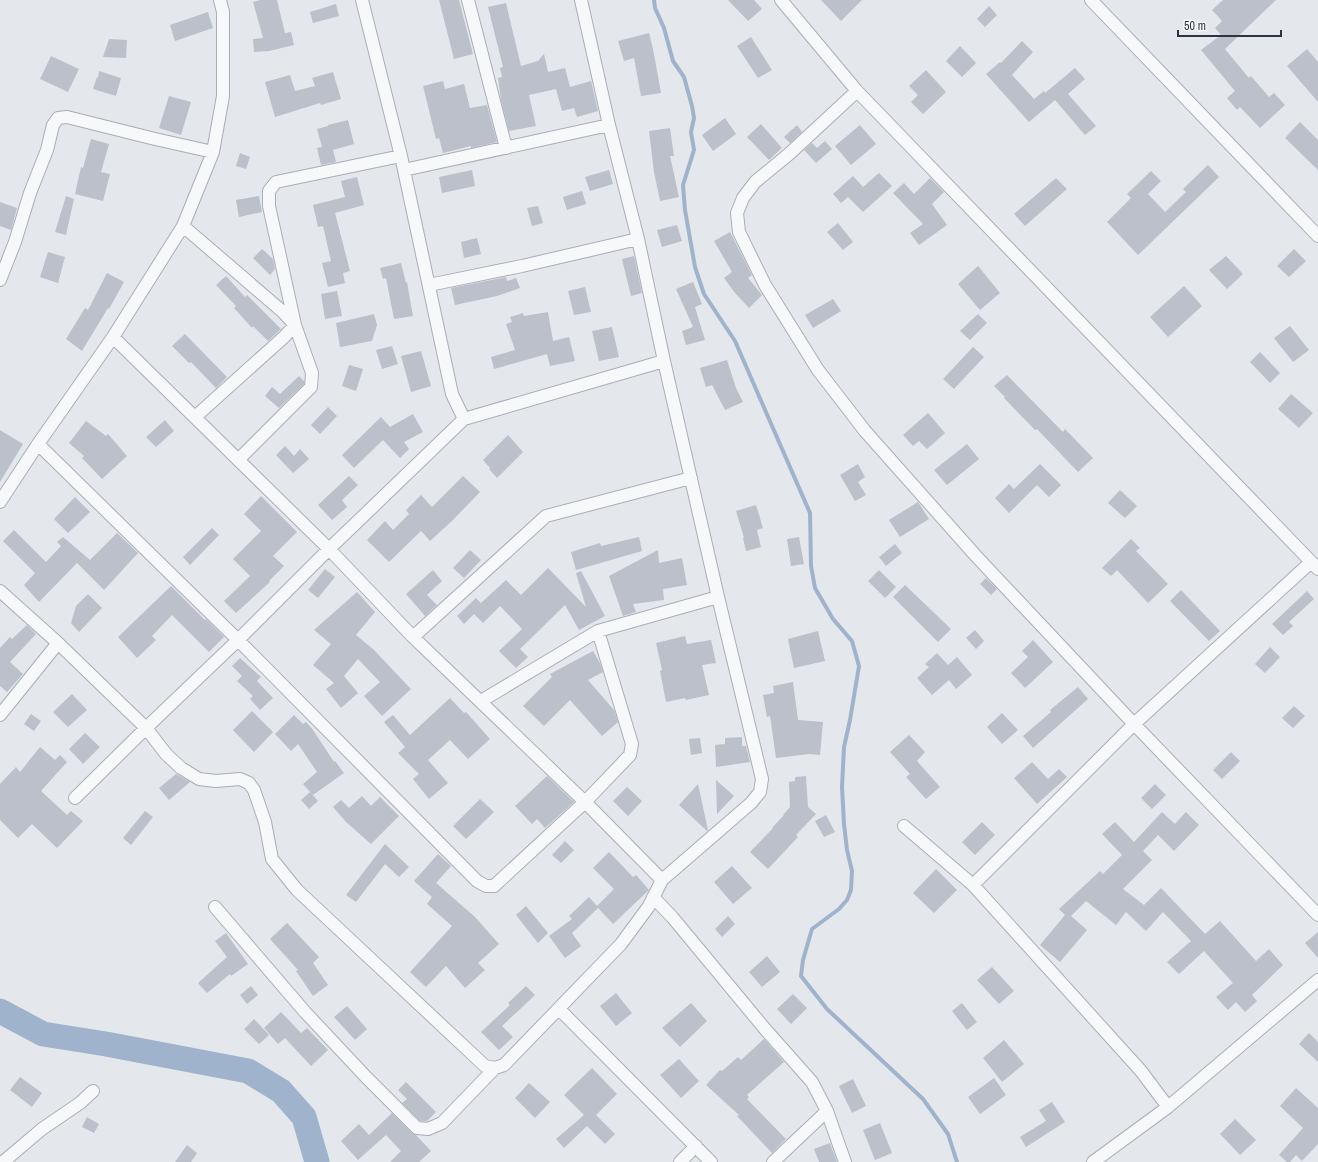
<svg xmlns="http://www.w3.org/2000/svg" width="1318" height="1162" viewBox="0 0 1318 1162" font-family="'Archivo Narrow',sans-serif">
<rect width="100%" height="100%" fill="#e4e7ec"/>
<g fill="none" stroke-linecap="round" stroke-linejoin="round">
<path stroke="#9fb4cc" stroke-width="4" d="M 654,0 L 655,8 L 664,28 L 673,61 L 684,77 L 692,106 L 694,118 L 691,132 L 694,150 L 683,185 L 685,210 L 695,267 L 704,294 L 735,341 L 810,513 L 811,566 L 815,588 L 833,619 L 852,641 L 859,666 L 850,720 L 844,747 L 842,787 L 844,824 L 847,850 L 852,871 L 851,890 L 847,900 L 839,909 L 812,929 L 803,960 L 801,976 L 827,1009 L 923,1099 L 948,1134 L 957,1162"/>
<path stroke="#9fb4cc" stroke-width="25" d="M 0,1011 L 43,1034 L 106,1044 L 248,1071 L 281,1091 L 304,1117 L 317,1162"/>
</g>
<path fill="#bbc0ca" d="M 260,0 L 277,0 L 285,33 L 291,32 L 294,45 L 269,51 L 254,52 L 253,39 L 263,38 L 253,2 Z
M 439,0 L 459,0 L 473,54 L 454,59 Z
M 728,0 L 754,0 L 762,9 L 748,21 Z
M 821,0 L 862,0 L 841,21 Z
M 1223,0 L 1276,0 L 1225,49 L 1249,78 L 1251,76 L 1269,97 L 1274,93 L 1285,105 L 1260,128 L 1240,107 L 1237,110 L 1227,98 L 1235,91 L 1201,50 L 1221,35 L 1215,28 L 1222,21 L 1212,10 Z
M 506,3 L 521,66 L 538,61 L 544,54 L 548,72 L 565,68 L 570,87 L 591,81 L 598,111 L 577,117 L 574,108 L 562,111 L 556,89 L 529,95 L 536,126 L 509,131 L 501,100 L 498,78 L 502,77 L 500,68 L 503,67 L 488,7 Z
M 336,4 L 339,16 L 313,23 L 310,12 Z
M 989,6 L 997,15 L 985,27 L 977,19 Z
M 208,12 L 213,28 L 175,41 L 170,25 Z
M 649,33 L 653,49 L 661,93 L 641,96 L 634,58 L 624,61 L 618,41 Z
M 751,37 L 772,70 L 758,78 L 737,46 Z
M 109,39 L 127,40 L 126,58 L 103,57 Z
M 1022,41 L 1033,52 L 1012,75 L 1034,99 L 1044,91 L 1045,93 L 1075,68 L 1085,79 L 1068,94 L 1096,126 L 1085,135 L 1055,100 L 1029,122 L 986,74 L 1000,62 L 1001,63 Z
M 960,46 L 976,63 L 962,77 L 946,61 Z
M 1307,49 L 1318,62 L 1318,102 L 1287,66 Z
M 51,56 L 79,69 L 68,92 L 40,79 Z
M 926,70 L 946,92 L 923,114 L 911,102 L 918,95 L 909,86 Z
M 99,71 L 121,78 L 116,96 L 93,89 L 97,77 L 98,78 Z
M 333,72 L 341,99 L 321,105 L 320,103 L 275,117 L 265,82 L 290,75 L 295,91 L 315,86 L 312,78 Z
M 443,81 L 445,89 L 464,84 L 470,108 L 487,105 L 497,142 L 471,148 L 471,146 L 443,153 L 439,138 L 436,139 L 423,86 Z
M 169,96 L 191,102 L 181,135 L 159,128 Z
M 725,118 L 736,134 L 713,151 L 702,135 Z
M 348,120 L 354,144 L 333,150 L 336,162 L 321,165 L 317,148 L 322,147 L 317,129 L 328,126 L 328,125 Z
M 1300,122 L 1318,140 L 1318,170 L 1285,138 Z
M 761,124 L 782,148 L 769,160 L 747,137 Z
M 797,125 L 802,132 L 790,143 L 784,137 Z
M 860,125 L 876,144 L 851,165 L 835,146 Z
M 670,128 L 674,156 L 670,156 L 679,197 L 660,201 L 654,172 L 649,131 Z
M 91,139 L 109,144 L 101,172 L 110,174 L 103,201 L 75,194 L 81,167 L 83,168 Z
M 825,141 L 832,149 L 816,163 L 804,150 L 812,143 L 817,148 Z
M 240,153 L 250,157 L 246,169 L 236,166 Z
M 1208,165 L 1219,177 L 1138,255 L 1107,222 L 1131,198 L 1127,194 L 1151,171 L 1161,181 L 1148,194 L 1165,212 L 1186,192 L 1183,189 Z
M 472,170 L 475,186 L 442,193 L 439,177 Z
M 609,170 L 613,184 L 590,191 L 585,177 Z
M 879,173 L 892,186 L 863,212 L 848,197 L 841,203 L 833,194 L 853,176 L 863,187 Z
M 357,177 L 364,205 L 335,213 L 350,271 L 343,273 L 345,283 L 328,287 L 322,263 L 331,261 L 323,226 L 318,227 L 313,205 L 345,197 L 341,181 Z
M 930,178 L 944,192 L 932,204 L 947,225 L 919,245 L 910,233 L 923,224 L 893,193 L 904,183 L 914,194 Z
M 1056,178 L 1067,189 L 1025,226 L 1014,214 Z
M 582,191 L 586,204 L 567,210 L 563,197 Z
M 66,196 L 74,199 L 66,235 L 55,232 Z
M 259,196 L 262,212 L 239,217 L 236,200 Z
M 0,202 L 17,208 L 11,230 L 0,226 Z
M 538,206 L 543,223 L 532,226 L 527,208 Z
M 838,223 L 853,242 L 843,250 L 827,232 Z
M 677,225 L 682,241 L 662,247 L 657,230 Z
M 730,232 L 752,275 L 748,278 L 762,295 L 749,308 L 735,293 L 724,278 L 732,272 L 714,241 Z
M 477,238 L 481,254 L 464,258 L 461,242 Z
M 262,249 L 273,259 L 275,269 L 270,275 L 253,258 Z
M 1294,249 L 1306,261 L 1289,277 L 1277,266 Z
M 48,252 L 65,257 L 58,283 L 40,277 Z
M 634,256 L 642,293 L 631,296 L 622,259 Z
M 1226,256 L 1243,274 L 1227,289 L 1209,270 Z
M 401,263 L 406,283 L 407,282 L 413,316 L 394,319 L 386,278 L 383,279 L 380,268 Z
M 978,266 L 1000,293 L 980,310 L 958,284 Z
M 107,273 L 124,282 L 109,309 L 108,308 L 82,351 L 66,339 L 85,308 L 88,310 Z
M 226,276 L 245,297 L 247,295 L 281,329 L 268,341 L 253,326 L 252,328 L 234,308 L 236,306 L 216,285 Z
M 506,277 L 507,281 L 516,278 L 520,288 L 497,296 L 455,305 L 451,288 Z
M 693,282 L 702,304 L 695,307 L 705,340 L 686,345 L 682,331 L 693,327 L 676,289 Z
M 1184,286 L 1202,306 L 1168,337 L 1150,317 Z
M 585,287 L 591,312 L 574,315 L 568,291 Z
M 337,291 L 342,316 L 325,319 L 321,294 Z
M 833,299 L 841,311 L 813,328 L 805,315 Z
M 548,312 L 553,341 L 569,337 L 575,361 L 550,366 L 547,354 L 494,369 L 491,357 L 515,350 L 506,324 L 512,322 L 510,317 L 523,313 L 524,316 Z
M 374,314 L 377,325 L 372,341 L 340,347 L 336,323 Z
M 978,314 L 987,323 L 970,340 L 960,331 Z
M 1290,326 L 1309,350 L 1293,362 L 1274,338 Z
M 612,327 L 619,357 L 599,361 L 592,331 Z
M 185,334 L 227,377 L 216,388 L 191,362 L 189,363 L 172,346 Z
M 392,346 L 398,364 L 382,369 L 376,350 Z
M 973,347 L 984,357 L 954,389 L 943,379 Z
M 421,351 L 431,386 L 411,392 L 401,356 Z
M 1260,352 L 1280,373 L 1270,383 L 1250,362 Z
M 727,360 L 736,388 L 743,402 L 725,410 L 712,385 L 706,387 L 700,368 Z
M 349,365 L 363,369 L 356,391 L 342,386 Z
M 1007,375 L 1063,432 L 1065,429 L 1093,458 L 1078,472 L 1037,429 L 1035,430 L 1004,398 L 1005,397 L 994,386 Z
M 299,376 L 304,381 L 304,384 L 279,408 L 265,396 L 272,387 L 280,394 Z
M 1291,394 L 1313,413 L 1299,428 L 1278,409 Z
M 328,407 L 337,416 L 320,434 L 311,425 Z
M 928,413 L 945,433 L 927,449 L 919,441 L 913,446 L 903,435 Z
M 413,414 L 423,432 L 404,442 L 409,449 L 400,458 L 383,440 L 354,468 L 342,455 L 381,417 L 390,427 Z
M 165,420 L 174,431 L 156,447 L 146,437 Z
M 86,421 L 106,436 L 108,434 L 127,456 L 102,479 L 82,458 L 84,456 L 69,443 Z
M 0,430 L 23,444 L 0,482 Z
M 508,435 L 523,452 L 497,478 L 489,469 L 490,468 L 483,460 Z
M 967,444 L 979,459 L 947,485 L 934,470 Z
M 285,446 L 294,456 L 300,449 L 309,459 L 293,473 L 276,455 Z
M 858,464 L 865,477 L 858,482 L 866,495 L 855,501 L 840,475 Z
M 1040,464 L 1061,485 L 1049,497 L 1037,485 L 1009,513 L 995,498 L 1009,484 L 1014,489 Z
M 349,476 L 358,485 L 342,500 L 347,507 L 332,520 L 318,505 Z
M 463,476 L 480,492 L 452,521 L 430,541 L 421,531 L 389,562 L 367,540 L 385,521 L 393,530 L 409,514 L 406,510 L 421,495 L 432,507 Z
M 1120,490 L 1137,506 L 1125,518 L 1108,503 Z
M 261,496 L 297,532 L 273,556 L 284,566 L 269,581 L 270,582 L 236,613 L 224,601 L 250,576 L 233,559 L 261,531 L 244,514 Z
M 75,497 L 90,512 L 68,533 L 54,519 Z
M 918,502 L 929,519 L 900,537 L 889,520 Z
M 756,505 L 763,528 L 757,530 L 761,547 L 746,551 L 743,538 L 744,538 L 736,511 Z
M 212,528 L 219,535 L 190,565 L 183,557 Z
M 14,530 L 46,562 L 61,546 L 57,542 L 63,537 L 90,560 L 117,533 L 138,553 L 104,590 L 77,563 L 39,602 L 24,585 L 35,573 L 3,541 Z
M 639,537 L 642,551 L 576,570 L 571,552 L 600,543 L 601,546 Z
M 799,537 L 804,564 L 791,566 L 787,539 Z
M 1131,539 L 1140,548 L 1136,551 L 1168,584 L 1148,603 L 1117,570 L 1111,576 L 1102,568 Z
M 895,544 L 902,553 L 886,566 L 879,557 Z
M 470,550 L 481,560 L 464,578 L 453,568 Z
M 658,550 L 659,563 L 682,558 L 687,585 L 663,589 L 664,600 L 633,604 L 636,612 L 623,616 L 609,576 Z
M 548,568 L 586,607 L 576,573 L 581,571 L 605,616 L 579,630 L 565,605 L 520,649 L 528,657 L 516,668 L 499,651 L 522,629 L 500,606 L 483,623 L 474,614 L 464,624 L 457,616 L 476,598 L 481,603 L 506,580 L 521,595 Z
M 325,569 L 335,577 L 318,598 L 308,590 Z
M 433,570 L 442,581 L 427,595 L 437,605 L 425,616 L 406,594 Z
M 879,570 L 896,587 L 885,598 L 868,581 Z
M 986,578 L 997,589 L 991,595 L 980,584 Z
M 905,585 L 951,629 L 938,642 L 893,597 Z
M 171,586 L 205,620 L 206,619 L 224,637 L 209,652 L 172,615 L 152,636 L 156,640 L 137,658 L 118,637 Z
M 1181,590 L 1220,631 L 1209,641 L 1170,601 Z
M 1307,591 L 1314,599 L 1289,622 L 1293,626 L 1283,635 L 1272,624 Z
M 357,592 L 375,612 L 356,635 L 373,649 L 411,689 L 382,716 L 364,696 L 380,682 L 358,659 L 344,676 L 358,693 L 341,708 L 326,689 L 334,683 L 313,665 L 331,644 L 314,630 Z
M 88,594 L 102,608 L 79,632 L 71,623 L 76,606 Z
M 27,625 L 36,634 L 10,662 L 23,674 L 7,692 L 0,686 L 0,648 L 10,637 L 12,639 Z
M 975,630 L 984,641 L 976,649 L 966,638 Z
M 818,631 L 825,661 L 794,668 L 788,639 Z
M 685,636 L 687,644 L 711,640 L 716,663 L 702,665 L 709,695 L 686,700 L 685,698 L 666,702 L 660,671 L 662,670 L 656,643 Z
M 1033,640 L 1053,662 L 1025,688 L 1011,673 L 1028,657 L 1022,651 Z
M 1270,647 L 1280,657 L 1265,673 L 1255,664 Z
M 593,651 L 600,663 L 603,672 L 588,680 L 614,710 L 618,722 L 602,736 L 570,700 L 544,726 L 523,706 L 552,677 L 550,674 Z
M 937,653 L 948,665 L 957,657 L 972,675 L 956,689 L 949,680 L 932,695 L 917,678 L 929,667 L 925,664 Z
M 240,658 L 261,677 L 257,681 L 273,698 L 260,710 L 250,699 L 253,696 L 237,681 L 242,676 L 232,666 Z
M 793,682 L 798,720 L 823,722 L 820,755 L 809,754 L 776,758 L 770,716 L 767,717 L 763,695 L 774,693 L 773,686 Z
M 1078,687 L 1088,699 L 1033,748 L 1023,736 L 1051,712 L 1050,710 Z
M 72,694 L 87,710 L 68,727 L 53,712 Z
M 450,698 L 464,713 L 466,712 L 490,739 L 468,759 L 450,740 L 428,760 L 448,783 L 429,799 L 413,779 L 419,774 L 398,753 L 405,747 L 384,722 L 393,715 L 410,735 Z
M 1294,706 L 1305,716 L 1293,728 L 1282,718 Z
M 252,711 L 273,732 L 254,752 L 233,730 Z
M 1002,713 L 1018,730 L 1002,744 L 987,727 Z
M 31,714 L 41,721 L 34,731 L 24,724 Z
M 294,715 L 303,724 L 306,722 L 313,730 L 334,762 L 335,761 L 344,773 L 313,795 L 303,784 L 317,772 L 298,744 L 291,751 L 275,734 Z
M 85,733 L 100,747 L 83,764 L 69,749 Z
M 909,735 L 925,752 L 917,761 L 940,787 L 926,799 L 906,777 L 910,774 L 890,752 Z
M 742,737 L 742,746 L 746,746 L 750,762 L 716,767 L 715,745 L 725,744 L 725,738 Z
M 700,738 L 702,753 L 691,755 L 689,739 Z
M 40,747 L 55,760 L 60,755 L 67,762 L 41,791 L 67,815 L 71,811 L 83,821 L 57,848 L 32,824 L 18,838 L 0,820 L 0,784 L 16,767 L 20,772 Z
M 1231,752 L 1240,761 L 1222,779 L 1213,770 Z
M 1032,762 L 1048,779 L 1059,769 L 1067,777 L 1037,804 L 1014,778 Z
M 176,774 L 190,782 L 169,800 L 159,788 Z
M 547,776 L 574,802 L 545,828 L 537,819 L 532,824 L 515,806 Z
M 806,776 L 808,807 L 816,814 L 796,835 L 798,837 L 768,869 L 750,852 L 773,828 L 772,828 L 784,815 L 783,815 L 790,807 L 789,782 L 795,781 L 795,777 Z
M 716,780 L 734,796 L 717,814 Z
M 698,784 L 708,830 L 707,831 L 679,805 Z
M 1155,784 L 1166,795 L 1152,809 L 1141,798 Z
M 627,787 L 642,801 L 628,816 L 613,801 Z
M 310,792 L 318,801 L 309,809 L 301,800 Z
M 362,796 L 371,806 L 380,797 L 399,816 L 371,844 L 346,822 L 333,807 L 341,800 L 349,808 Z
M 480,799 L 494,812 L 466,839 L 453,826 Z
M 145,811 L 153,817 L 131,845 L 123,838 Z
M 1162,812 L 1175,824 L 1186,812 L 1199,825 L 1174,851 L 1158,835 L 1143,851 L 1152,860 L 1123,889 L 1144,905 L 1161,888 L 1205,934 L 1220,921 L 1256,961 L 1269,949 L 1283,965 L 1252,995 L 1257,1001 L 1245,1012 L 1236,1002 L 1228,1010 L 1216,997 L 1233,983 L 1204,951 L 1179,974 L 1167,962 L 1191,941 L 1163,912 L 1146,931 L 1126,912 L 1116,925 L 1086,901 L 1071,916 L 1087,930 L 1060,962 L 1040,945 L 1065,915 L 1059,909 L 1100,871 L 1103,874 L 1122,855 L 1102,834 L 1115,822 L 1134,842 Z
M 826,815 L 835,832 L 824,837 L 815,821 Z
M 982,822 L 995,835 L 975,855 L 962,842 Z
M 565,841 L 574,850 L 561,863 L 552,855 Z
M 385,844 L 409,867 L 399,877 L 385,864 L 356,902 L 346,895 Z
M 609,852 L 633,877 L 636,875 L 649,890 L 613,924 L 598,908 L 572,933 L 581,946 L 565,958 L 549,936 L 572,919 L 569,916 L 589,897 L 597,906 L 614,889 L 593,868 Z
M 438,854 L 451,866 L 436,883 L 475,917 L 499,944 L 478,963 L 485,970 L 465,988 L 446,966 L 426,987 L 410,972 L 452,926 L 427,904 L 432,897 L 414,881 Z
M 732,866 L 752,888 L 733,904 L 714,882 Z
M 936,869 L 957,890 L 934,913 L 913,893 Z
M 526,906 L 548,933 L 538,943 L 516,915 Z
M 728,916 L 735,924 L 722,937 L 715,929 Z
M 287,923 L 319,957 L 313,963 L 328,985 L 313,996 L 296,971 L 298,970 L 270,939 Z
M 1318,932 L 1318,958 L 1305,943 Z
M 226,933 L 248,964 L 231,976 L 230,974 L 207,993 L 198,983 L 227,957 L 215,941 Z
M 767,956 L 780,972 L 762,987 L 749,972 Z
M 992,967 L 1014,991 L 999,1004 L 977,980 Z
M 251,986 L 258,995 L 247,1004 L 240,995 Z
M 526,986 L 535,995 L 502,1026 L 513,1037 L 499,1050 L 481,1032 L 510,1005 L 508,1003 Z
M 616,993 L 632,1013 L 616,1026 L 600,1006 Z
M 793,994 L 807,1008 L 791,1024 L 777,1009 Z
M 691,1003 L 707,1021 L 680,1047 L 662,1028 Z
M 962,1003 L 977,1022 L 967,1030 L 952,1011 Z
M 347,1006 L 367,1029 L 355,1040 L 334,1017 Z
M 281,1012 L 301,1033 L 307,1028 L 328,1050 L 311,1066 L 285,1038 L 278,1044 L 264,1028 Z
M 254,1019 L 269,1035 L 259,1044 L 244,1029 Z
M 1309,1033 L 1318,1042 L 1318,1062 L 1299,1044 Z
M 764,1039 L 784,1062 L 747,1095 L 749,1097 L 747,1099 L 786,1139 L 772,1153 L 737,1116 L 739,1115 L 706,1085 L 720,1070 L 722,1071 L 738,1057 L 741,1060 Z
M 1004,1040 L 1024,1064 L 1002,1082 L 983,1058 Z
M 679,1059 L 699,1081 L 681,1098 L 660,1075 Z
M 592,1068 L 617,1094 L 596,1115 L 615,1134 L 605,1144 L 587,1126 L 564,1148 L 556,1139 L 584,1115 L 564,1095 Z
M 20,1077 L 42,1093 L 32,1107 L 10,1090 Z
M 994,1078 L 1006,1095 L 980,1114 L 968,1097 Z
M 853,1079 L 866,1106 L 852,1113 L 839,1086 Z
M 406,1082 L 436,1112 L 427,1121 L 420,1121 L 402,1103 L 407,1099 L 398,1090 Z
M 529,1083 L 550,1102 L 535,1118 L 515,1098 Z
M 1296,1088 L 1318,1108 L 1318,1144 L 1302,1161 L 1296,1155 L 1290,1162 L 1287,1162 L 1279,1155 L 1303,1128 L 1280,1106 Z
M 1052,1102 L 1065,1122 L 1026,1147 L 1020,1137 L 1046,1121 L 1039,1110 Z
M 392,1113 L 412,1133 L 416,1135 L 431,1151 L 419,1162 L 390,1162 L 401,1151 L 386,1135 L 358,1160 L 341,1141 L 359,1124 L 369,1135 Z
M 87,1117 L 99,1124 L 94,1133 L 82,1127 Z
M 1235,1119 L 1256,1140 L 1240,1155 L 1220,1134 Z
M 880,1123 L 892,1153 L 875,1160 L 863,1130 Z
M 830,1143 L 837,1162 L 819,1162 L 814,1149 Z
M 187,1145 L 197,1153 L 191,1162 L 175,1162 Z"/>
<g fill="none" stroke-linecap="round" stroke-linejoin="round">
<g stroke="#a9aeb7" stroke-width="14">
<path id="minor" d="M 468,0 L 506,148
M 781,0 L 857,91 L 1318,569
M 1091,0 L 1318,236
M 857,91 L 789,154 L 755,182 L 743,198 L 737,213 L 739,232 L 765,285 L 818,370 L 865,431 L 976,556 L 1134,724 L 1318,915
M 404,170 L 609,125
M 183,226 L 283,312 L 295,325 L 284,337 L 195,417
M 0,280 L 15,242 L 30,193 L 47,150 L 53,125 L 58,118 L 67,117 L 155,139 L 213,152
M 429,285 L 522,266 L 638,239
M 113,337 L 329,549 L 413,637 L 585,802 L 662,880
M 464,419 L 664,361
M 38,444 L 238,640 L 477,881 L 486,886 L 494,886 L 585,802 L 630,755 L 632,744 L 598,631
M 238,460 L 311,387 L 312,373 L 295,325 L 269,206 L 269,191 L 276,182 L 401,156
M 0,502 L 38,444 L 113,337 L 183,226 L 213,152 L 223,96 L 223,12 L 220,0
M 0,591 L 58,643 L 146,728 L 166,754 L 181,768 L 199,779 L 216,781 L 240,779 L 249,783 L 254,790 L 265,822 L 272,859 L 297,890 L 485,1066 L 495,1068
M 413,637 L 546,516 L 691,478
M 481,701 L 598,631 L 718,597
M 0,715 L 58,643
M 75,798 L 146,728 L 238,640 L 329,549 L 464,419 L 452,394 L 401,156 L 362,0
M 904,826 L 973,885 L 1141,1071 L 1168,1107
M 973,885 L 1134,724 L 1311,562
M 653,897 L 673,918 L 765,1029 L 812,1082 L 827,1111 L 845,1162
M 215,907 L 305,1012 L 366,1077 L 417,1128 L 428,1129 L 442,1123 L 495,1068 L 504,1065 L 621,944 L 649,906 L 662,880 L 751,803 L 760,792 L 762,779 L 718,597 L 664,361 L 638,239 L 609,125 L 581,0
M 559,1009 L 711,1162
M 3,1162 L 42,1129 L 80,1103 L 93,1091
M 680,1162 L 696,1146
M 773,1162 L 827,1111
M 1093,1162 L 1168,1107 L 1318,980"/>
</g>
<use href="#minor" stroke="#f7f8fa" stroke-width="12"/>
</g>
<path d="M1178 30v6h103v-6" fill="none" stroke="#2b3445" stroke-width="2"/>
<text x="1184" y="30" font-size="12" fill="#2b3445" stroke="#f4f6f9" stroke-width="3" paint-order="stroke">50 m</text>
</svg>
